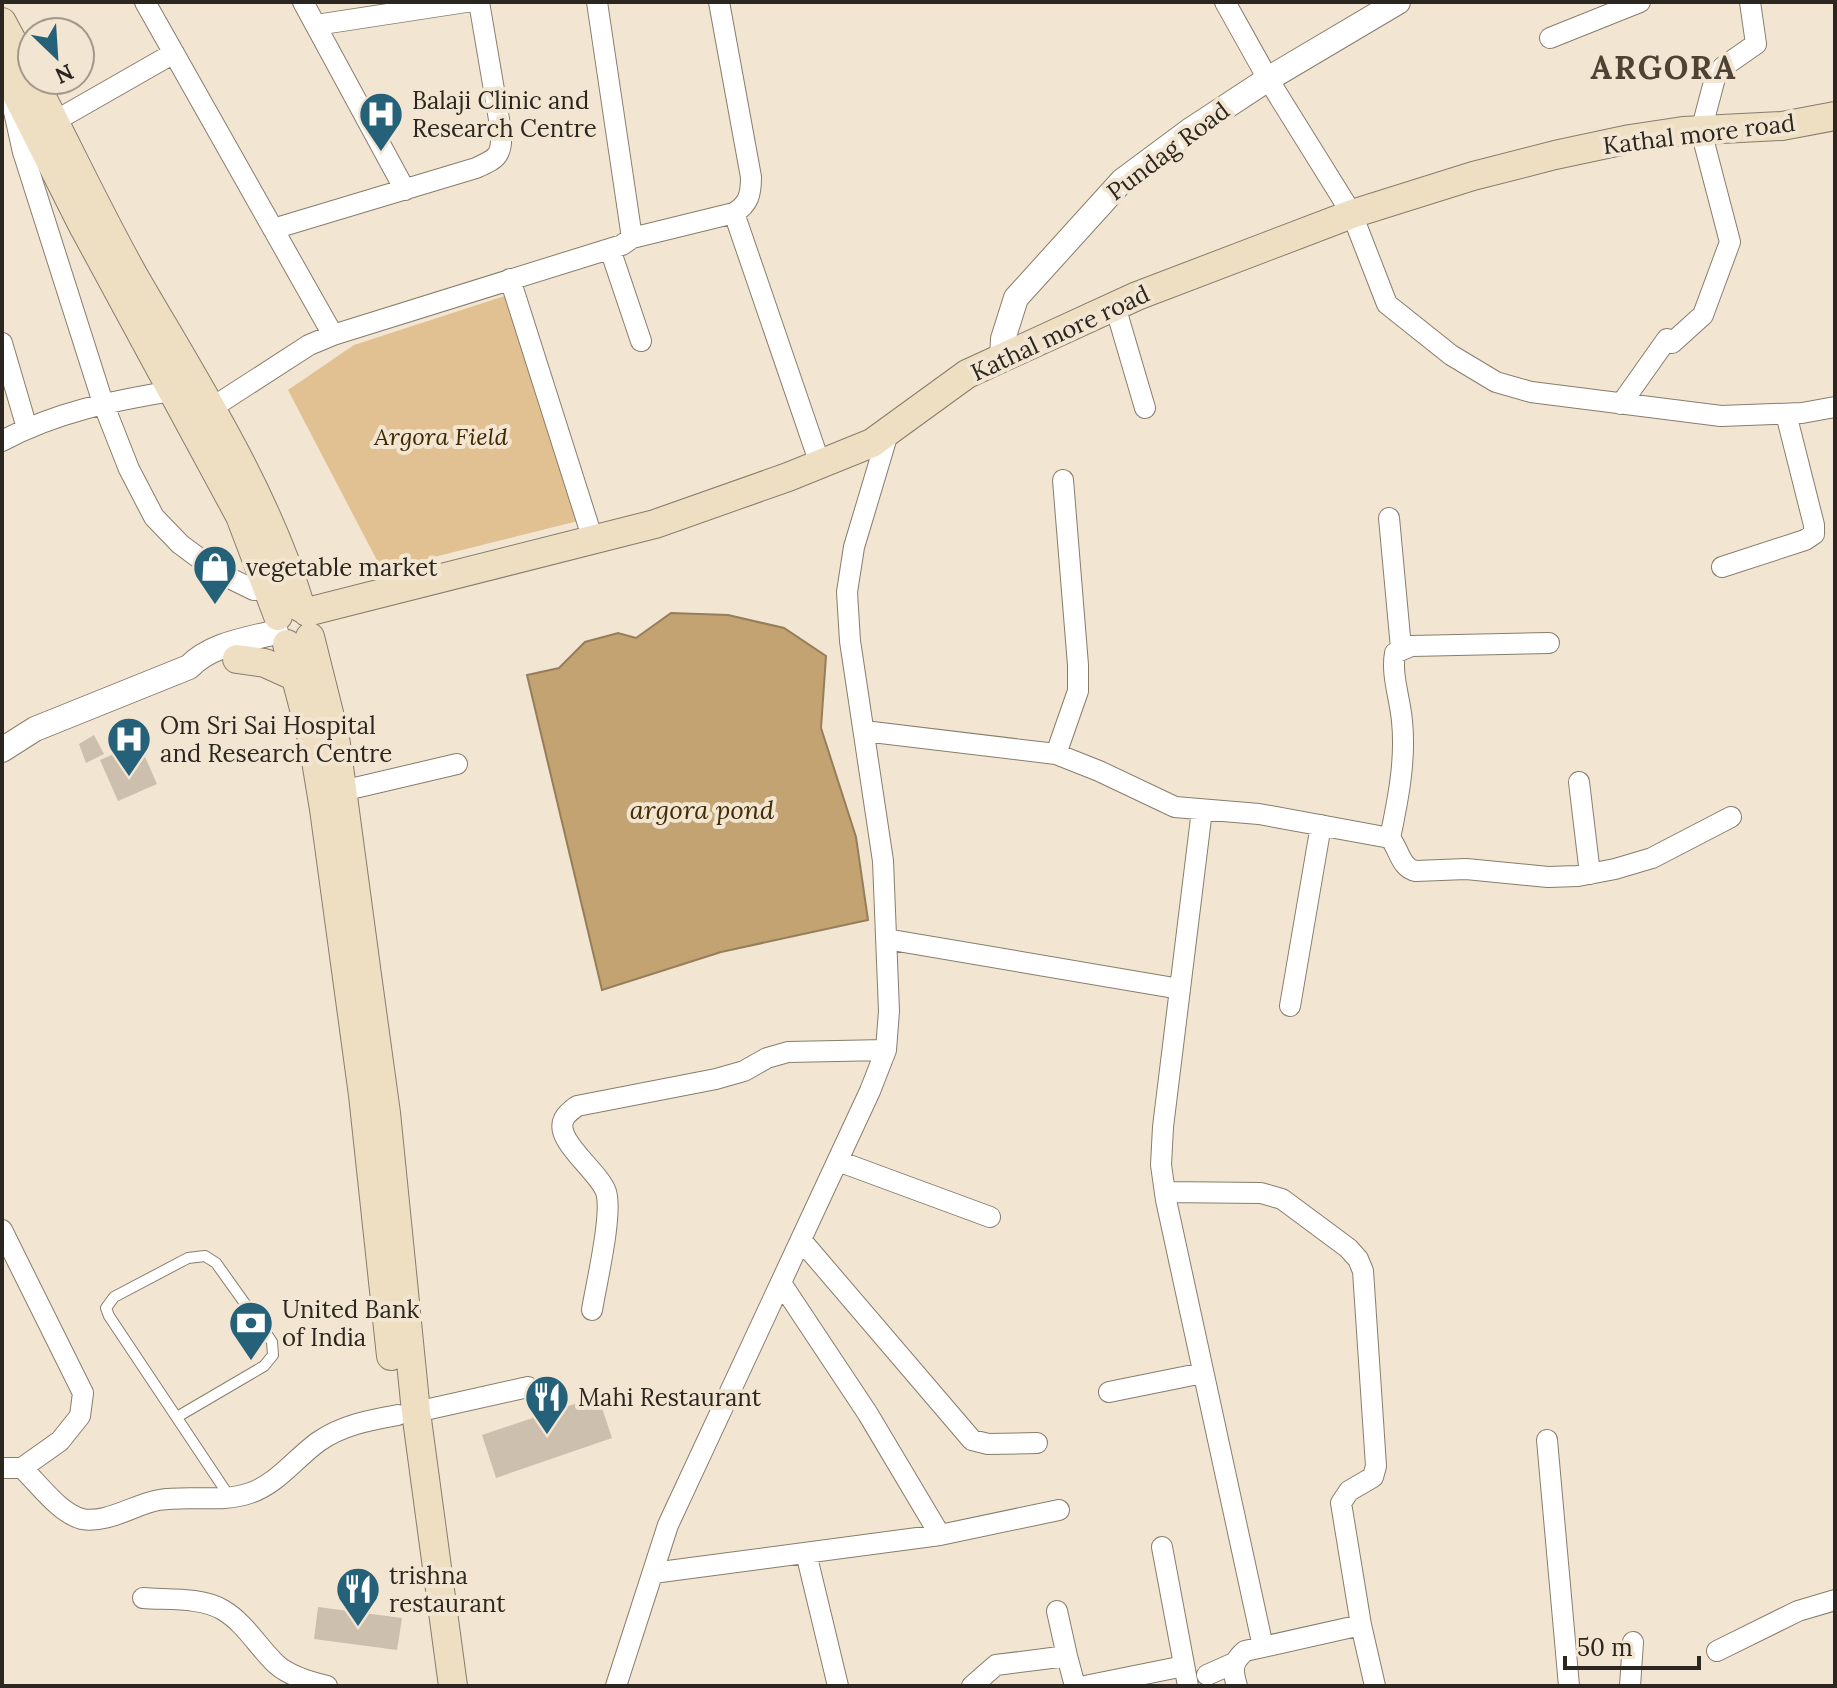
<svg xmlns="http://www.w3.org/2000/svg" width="1837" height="1688" viewBox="0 0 1837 1688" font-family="Lora,serif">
<rect width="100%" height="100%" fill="#f2e5d2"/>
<path fill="#e1c192" d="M 517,292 L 582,520 L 382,570 L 288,390 L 354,345 Z"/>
<path fill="#c3a372" stroke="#957e59" stroke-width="2" d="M 671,613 L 728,615 L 784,628 L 826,656 L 821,728 L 856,837 L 868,920 L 721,952 L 602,990 L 527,675 L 559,668 L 585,642 L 618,633 L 636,638 Z"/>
<path fill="#ccbfad" d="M 94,735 L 104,754 L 86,763 L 79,744 Z
M 139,743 L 157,784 L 118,801 L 100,760 Z
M 598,1396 L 612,1438 L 496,1478 L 482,1435 Z
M 318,1607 L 402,1618 L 397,1650 L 314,1639 Z"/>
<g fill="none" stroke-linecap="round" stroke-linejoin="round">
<g stroke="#887d6c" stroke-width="12">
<path id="service" d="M 177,1417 L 264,1366 L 273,1355 L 272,1342 L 266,1333 L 216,1263 L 205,1256 L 188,1258 L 114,1297 L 106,1308 L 109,1316 L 229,1496"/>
</g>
<g stroke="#887d6c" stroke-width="22">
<path id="minor" d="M 145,2 L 333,335
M 303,2 L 405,190
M 1225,2 L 1268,79 L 1352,214 L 1387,304 L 1451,355 L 1496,382 L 1531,392 L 1721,416 L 1802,413 L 1835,407
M 316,25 L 466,2
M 1550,38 L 1640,2
M 11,98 L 23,152 L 103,403 L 129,469 L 154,517 L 180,544 L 219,573 L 254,590 L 269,588
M 55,121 L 174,53
M 734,213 L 820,464
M 273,229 L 476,168 C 498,158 502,156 501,131 L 479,2
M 632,238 L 734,213 C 749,204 751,194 751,177 L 719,2
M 610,249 L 641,341
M 510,279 L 593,540
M 1115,306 L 1145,408
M 2,343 L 27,428
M 1672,343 L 1703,315 L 1730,242 L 1701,131 L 1715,78 L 1723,67 L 1756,44 L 1750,2
M 1621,404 L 1667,339
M 210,409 L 309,345 L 333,335 L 622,245 L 632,238 L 597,2
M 2,441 C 56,412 112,401 172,391
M 1389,518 L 1401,648
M 1722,567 L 1805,540 L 1814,534 L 1814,525 L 1786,414
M 864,731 L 1056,754 L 1099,771 L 1175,807 L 1259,814 L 1390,838 C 1399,849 1401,869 1416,871 L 1466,869 L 1548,877 L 1578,876 L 1615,869 L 1652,858 L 1731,817
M 1056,754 L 1078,691 L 1078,665 L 1063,480
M 1579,782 L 1590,874
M 342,791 L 457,764
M 1202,810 L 1163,1127 L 1161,1165 L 1166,1200 L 1263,1647
M 1390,838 C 1398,800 1406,760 1402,721 C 1400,698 1391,675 1395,653 L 1411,646 L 1549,643
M 886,939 L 1180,989
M 1290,1006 L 1321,825
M 838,1161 L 990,1217
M 1165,1192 L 1261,1193 L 1282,1199 L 1348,1248 L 1358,1259 L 1363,1271 L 1376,1466 L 1373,1477 L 1349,1491 L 1341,1503 L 1361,1625 L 1375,1686
M 2,1230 L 83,1393 L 80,1416 L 60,1441 L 22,1468 L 2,1468
M 801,1240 L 972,1440 L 988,1444 L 1037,1443
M 781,1283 L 868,1414 L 940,1535
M 592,1310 C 596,1285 613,1214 606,1192 C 599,1171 553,1140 564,1119 C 566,1114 573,1109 577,1106 L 716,1079 L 744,1071 L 767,1058 L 788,1052 L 886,1050
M 1109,1392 L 1203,1373
M 416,1412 L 528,1387
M 1547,1440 L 1569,1686
M 22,1468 C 39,1484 59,1513 82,1519 C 107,1524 135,1504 159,1500 C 188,1495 222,1503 250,1493 C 277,1484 296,1458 318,1442 C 342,1425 370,1420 398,1415
M 1162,1547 L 1188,1686
M 806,1553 L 838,1686
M 653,1573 L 940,1535 L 1059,1510
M 143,1598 C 168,1600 201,1597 223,1610 C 245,1623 258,1647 276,1664 C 289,1676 310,1682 327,1686
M 1717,1651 L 1798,1611 L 1835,1600
M 1067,1656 L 1075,1686
M 1207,1675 L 1234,1663
M 616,1686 L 668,1525 L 870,1091 L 886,1050 L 889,1011 L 883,861 L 850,641 L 847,592 L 854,547 L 889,430
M 972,1686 L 996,1665 L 1067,1656 L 1057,1611
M 1085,1686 L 1184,1666
M 1237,1686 C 1232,1670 1232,1662 1245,1651 L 1361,1625
M 1630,1686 L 1633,1642"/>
</g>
<g stroke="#887d6c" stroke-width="26">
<path id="tertiary" d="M 1002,358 L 1003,339 L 1016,298 L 1122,181 L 1192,129 L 1268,79 L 1398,2
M 2,750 L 35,729 L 189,667 C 211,644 246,640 276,632"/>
</g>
<g stroke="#887d6c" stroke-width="30">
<path id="secondary" d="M 2,22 L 32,78
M 2,65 L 82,224 L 240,516 L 278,616
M 33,80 C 67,145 98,212 134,276 C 196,383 265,489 301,608
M 307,612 L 655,524 L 788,477 L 872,443 L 967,374 L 1137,296 L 1352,214 L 1473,176 L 1555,155 L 1630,139 L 1683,131 L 1782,126 L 1835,116
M 310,637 L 335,737 L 367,975 L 386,1113 L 416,1412 L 453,1686
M 287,644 L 313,743 L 324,809 L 363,1095 L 391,1356
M 237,659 L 265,663 L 296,677"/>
</g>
<use href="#service" stroke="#fff" stroke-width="10"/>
<use href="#minor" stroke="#fff" stroke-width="20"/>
<use href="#tertiary" stroke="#fff" stroke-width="24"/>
<use href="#secondary" stroke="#eedec2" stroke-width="28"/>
</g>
<defs>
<g id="hospital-pin" transform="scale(2.3)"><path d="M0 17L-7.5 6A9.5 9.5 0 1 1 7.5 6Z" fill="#256179" stroke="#f2e5d2"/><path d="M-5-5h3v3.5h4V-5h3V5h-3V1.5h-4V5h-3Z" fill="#fff"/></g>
<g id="shop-pin" transform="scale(2.3)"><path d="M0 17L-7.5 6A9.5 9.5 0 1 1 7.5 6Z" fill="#256179" stroke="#f2e5d2"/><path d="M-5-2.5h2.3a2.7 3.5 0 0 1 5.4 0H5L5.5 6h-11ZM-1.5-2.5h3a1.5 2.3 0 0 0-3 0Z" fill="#fff"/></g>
<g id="bank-pin" transform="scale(2.3)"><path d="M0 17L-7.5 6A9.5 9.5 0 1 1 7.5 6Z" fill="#256179" stroke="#f2e5d2"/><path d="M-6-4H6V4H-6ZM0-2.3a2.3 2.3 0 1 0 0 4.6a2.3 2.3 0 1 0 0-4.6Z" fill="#fff"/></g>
<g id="restaurant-pin" transform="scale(2.3)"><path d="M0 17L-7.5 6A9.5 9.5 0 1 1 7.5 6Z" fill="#256179" stroke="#f2e5d2"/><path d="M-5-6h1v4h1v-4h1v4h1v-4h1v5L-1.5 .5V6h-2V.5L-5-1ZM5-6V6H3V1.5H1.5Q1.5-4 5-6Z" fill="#fff"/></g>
</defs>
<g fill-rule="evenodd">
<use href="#hospital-pin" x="381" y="114"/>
<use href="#shop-pin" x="215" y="567"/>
<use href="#hospital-pin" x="129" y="739"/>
<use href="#bank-pin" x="251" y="1323"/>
<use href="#restaurant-pin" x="547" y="1397"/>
<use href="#restaurant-pin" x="358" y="1589"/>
</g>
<g text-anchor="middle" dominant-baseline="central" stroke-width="8" stroke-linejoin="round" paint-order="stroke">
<g font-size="24" fill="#2b261f" stroke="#f2e5d2" text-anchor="start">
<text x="412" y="100">Balaji Clinic and<tspan x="412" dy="28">Research Centre</tspan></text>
<text x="246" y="567">vegetable market</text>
<text x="160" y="725">Om Sri Sai Hospital<tspan x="160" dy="28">and Research Centre</tspan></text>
<text x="282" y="1309">United Bank<tspan x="282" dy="28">of India</tspan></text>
<text x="578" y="1397">Mahi Restaurant</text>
<text x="389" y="1575">trishna<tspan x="389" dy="28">restaurant</tspan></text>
</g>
<g font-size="24" fill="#2b261f" stroke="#f2e5d2">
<text transform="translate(1699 134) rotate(-7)">Kathal more road</text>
<text transform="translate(1168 151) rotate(-37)">Pundag Road</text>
<text transform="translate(1060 333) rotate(-25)">Kathal more road</text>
</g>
<g font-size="24" font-style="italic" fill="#3e2800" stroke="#f2e5d2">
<text x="441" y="436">Argora Field</text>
</g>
<g font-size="26" font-style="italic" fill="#432c03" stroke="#f2e5d2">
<text x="702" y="809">argora pond</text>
</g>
<g font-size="32" font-weight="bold" letter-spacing="2" fill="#4d4233" stroke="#f2e5d2">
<text x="1664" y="67">ARGORA</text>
</g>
</g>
<rect width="1837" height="1688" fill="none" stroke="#2b261f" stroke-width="8"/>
<g transform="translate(56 56) rotate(155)"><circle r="38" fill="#f2e5d2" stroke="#a2998a" stroke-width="2"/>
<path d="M0-6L14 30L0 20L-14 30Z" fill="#256179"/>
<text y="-12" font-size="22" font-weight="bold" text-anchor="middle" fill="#2b261f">N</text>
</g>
<path d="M1565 1656v12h134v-12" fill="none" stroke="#2b261f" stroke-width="4"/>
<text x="1577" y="1656" font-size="24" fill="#2b261f" stroke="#f2e5d2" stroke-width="6" paint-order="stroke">50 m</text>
</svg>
